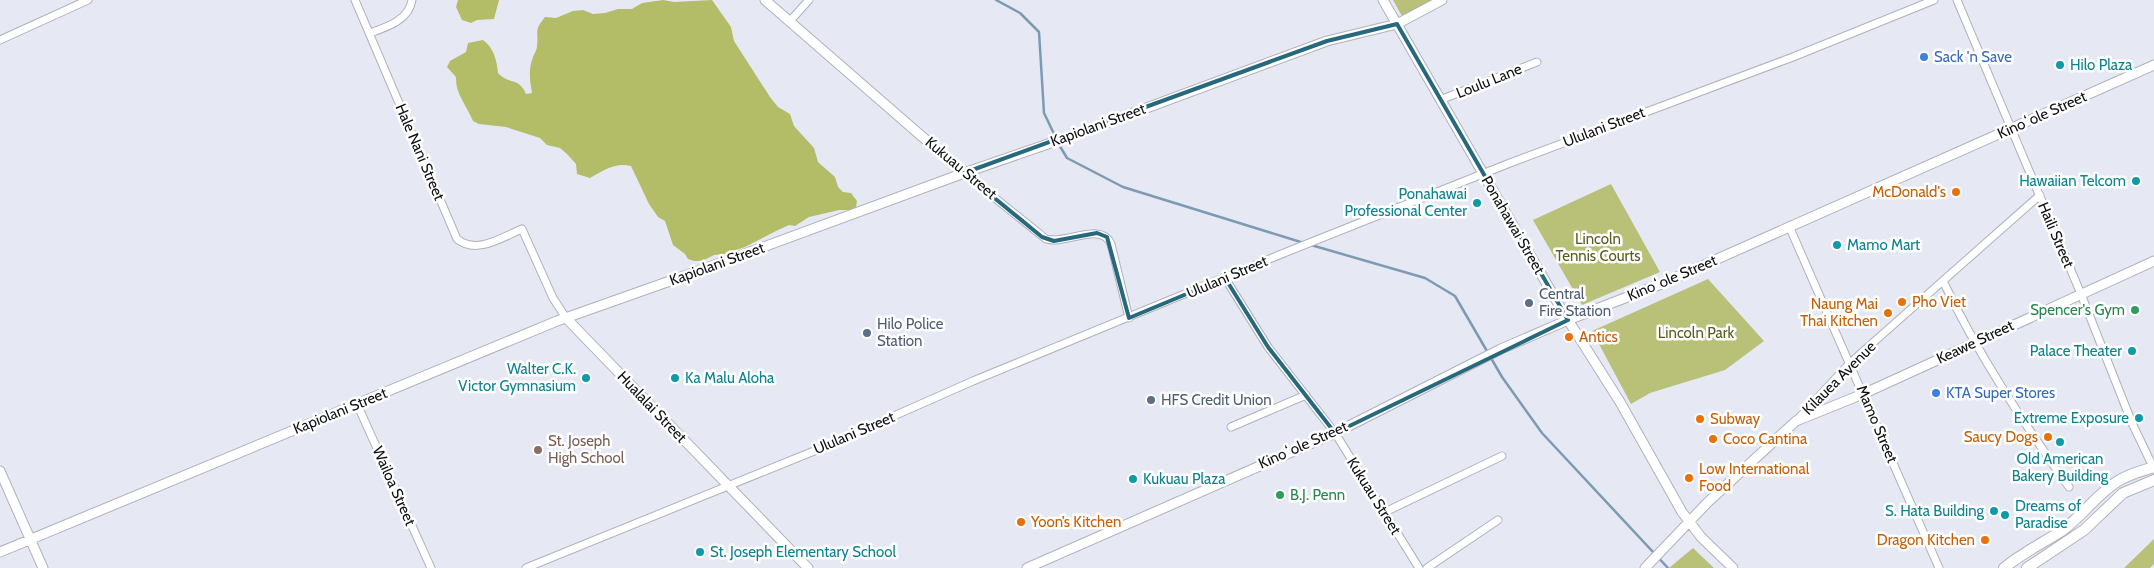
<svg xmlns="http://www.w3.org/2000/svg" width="2154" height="568" viewBox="0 0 2154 568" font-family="Cabin,sans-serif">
<rect width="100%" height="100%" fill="#e6e9f4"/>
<path fill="#b9c179" d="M 1393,0 L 1435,0 L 1403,18 Z
M 1611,184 L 1660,272 L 1582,305 L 1533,220 Z
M 1708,279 L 1764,341 L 1725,370 L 1650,393 L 1631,404 L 1592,331 Z
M 2154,539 L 2154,564 L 2150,568 L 2124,568 Z
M 1693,548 L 1714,568 L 1669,568 Z"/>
<path fill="#b3bc67" d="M 458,0 L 499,0 L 494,19 L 477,20 L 471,23 L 462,20 L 456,7 Z
M 663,0 L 674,2 L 712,0 L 731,27 L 734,41 L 770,97 L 778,107 L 790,114 L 794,126 L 814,148 L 818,162 L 835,177 L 838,187 L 843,192 L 851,193 L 857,201 L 856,207 L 850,210 L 839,210 L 809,217 L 795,226 L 789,225 L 778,230 L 745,247 L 724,254 L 714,255 L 702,261 L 694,261 L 688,259 L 685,254 L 673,245 L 665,221 L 658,217 L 649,204 L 631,166 C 615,162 603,171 590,178 L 577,174 L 576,164 L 567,154 L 560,148 L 547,145 L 540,138 L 506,127 L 479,124 L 473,121 C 467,106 455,93 456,77 L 447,67 L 450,61 L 466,52 L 468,43 L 483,40 C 494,48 497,61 498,73 C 509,85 519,77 526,94 L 532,93 C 530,81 528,70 533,57 C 534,54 537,50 537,46 C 539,31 533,32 545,17 L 556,18 L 573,11 L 583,10 L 593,14 L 605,13 L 618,9 L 632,9 L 642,3 Z"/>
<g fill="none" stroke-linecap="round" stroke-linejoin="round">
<path stroke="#7c9bb3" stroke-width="2.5" d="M 996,0 L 1020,13 L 1039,32 L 1044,113 L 1056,138
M 1058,143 L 1067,158 L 1123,187 L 1304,243
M 1311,245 L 1425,278 L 1455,296 L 1502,377 L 1542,433 L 1668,568"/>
<g stroke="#afb1bb" stroke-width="9">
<path id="minor" d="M 355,0 L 457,239 C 477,255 502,237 522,229 L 553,298 L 566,318
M 1957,0 L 2081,294 L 2132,423 L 2154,469
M 790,21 L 809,0
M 370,33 C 387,27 409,20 412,0
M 0,40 L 88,0
M 1440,100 L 1537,62
M 964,173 L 1046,239 C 1065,245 1102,221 1111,244 L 1129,318
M 1789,226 L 1939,568
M 1225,278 L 1268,347 L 1335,433 L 1419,568
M 1943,281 C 1977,353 2023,422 2069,487
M 357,404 L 431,568
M 1797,420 L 1850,363 L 2040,195
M 1231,427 L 1306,395
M 1385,512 L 1502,456
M 526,568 L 819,449 L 973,381 L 1284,253 L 1510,163 L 1793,57 L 1934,0
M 1427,568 L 1498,520"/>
</g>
<g stroke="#afb1bb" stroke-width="11">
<path id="tertiary" d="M 765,0 L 964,173
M 1383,0 L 1563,312 L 1620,402 L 1682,512 L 1701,537 L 1733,568
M 566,318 L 808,568
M 0,471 L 43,568
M 0,552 L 557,321 L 701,270 L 964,173 L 1071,136 L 1327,41 L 1397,24 L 1442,0
M 1027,568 L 1335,433 L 1501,349 L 1568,320 L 1661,284 L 2154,65
M 1645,568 L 1707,503 L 1796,421 L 1863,394 L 2154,261"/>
</g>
<g stroke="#afb1bb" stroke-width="12">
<path id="secondary" d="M 2004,568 C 2022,553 2043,543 2063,530 C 2083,515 2097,494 2118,481 C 2129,474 2141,471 2154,467
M 2027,568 L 2084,530 L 2123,493 L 2154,480"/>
</g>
<use href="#minor" stroke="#fff" stroke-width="7"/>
<use href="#tertiary" stroke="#fff" stroke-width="9"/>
<use href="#secondary" stroke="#fff" stroke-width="10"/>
</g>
<path fill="none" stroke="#27697c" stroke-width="4" stroke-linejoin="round" d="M 1397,24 L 1568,320 L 1335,433 L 1268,347 L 1225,278 L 1129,318 L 1107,237 L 1097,233 L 1054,241 L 1042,237 L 964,173 L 1327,41 Z"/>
<g fill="#3f7fe0" stroke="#fff" stroke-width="2">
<circle cx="1924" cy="57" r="5"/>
<circle cx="1936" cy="393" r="5"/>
</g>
<g fill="#0f9aa8" stroke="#fff" stroke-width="2">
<circle cx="2060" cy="65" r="5"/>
<circle cx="2136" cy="181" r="5"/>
<circle cx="1477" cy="203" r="5"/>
<circle cx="1837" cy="245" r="5"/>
<circle cx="2132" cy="351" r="5"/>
<circle cx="586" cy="378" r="5"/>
<circle cx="675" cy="378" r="5"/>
<circle cx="2139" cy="418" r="5"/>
<circle cx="2060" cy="442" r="5"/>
<circle cx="1133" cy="479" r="5"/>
<circle cx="1994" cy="511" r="5"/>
<circle cx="2005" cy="515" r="5"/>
<circle cx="700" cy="552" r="5"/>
</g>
<g fill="#e8710a" stroke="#fff" stroke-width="2">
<circle cx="1956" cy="192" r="5"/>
<circle cx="1902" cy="302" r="5"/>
<circle cx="1888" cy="313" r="5"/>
<circle cx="1569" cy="337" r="5"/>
<circle cx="1700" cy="419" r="5"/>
<circle cx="2048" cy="437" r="5"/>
<circle cx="1713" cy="439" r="5"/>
<circle cx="1689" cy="478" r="5"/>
<circle cx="1021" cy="522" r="5"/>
<circle cx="1985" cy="540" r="5"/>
</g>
<g fill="#5c6f8a" stroke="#fff" stroke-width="2">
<circle cx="1529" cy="303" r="5"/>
<circle cx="867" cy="333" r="5"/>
<circle cx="1151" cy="400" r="5"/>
</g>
<g fill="#2e9e5b" stroke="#fff" stroke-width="2">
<circle cx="2135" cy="310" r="5"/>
<circle cx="1280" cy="495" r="5"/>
</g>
<circle fill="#8d6e63" stroke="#fff" stroke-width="2" cx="538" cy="450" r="5"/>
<g text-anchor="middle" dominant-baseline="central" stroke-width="5" stroke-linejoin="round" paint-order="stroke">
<g font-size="15" fill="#366cbe" stroke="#fff" text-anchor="start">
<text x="1934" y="57">Sack 'n Save</text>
<text x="1946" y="393">KTA Super Stores</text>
</g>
<g font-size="15" fill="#0d838f" stroke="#fff" text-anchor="start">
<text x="2070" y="65">Hilo Plaza</text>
<text x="2126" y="181" text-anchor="end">Hawaiian Telcom</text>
<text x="1467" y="194" text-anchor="end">Ponahawai<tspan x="1467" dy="17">Professional Center</tspan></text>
<text x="1847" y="245">Mamo Mart</text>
<text x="2122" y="351" text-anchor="end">Palace Theater</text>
<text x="576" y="369" text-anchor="end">Walter C.K.<tspan x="576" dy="17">Victor Gymnasium</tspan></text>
<text x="685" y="378">Ka Malu Aloha</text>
<text x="2129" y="418" text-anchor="end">Extreme Exposure</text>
<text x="2060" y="459" text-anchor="middle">Old American<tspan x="2060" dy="17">Bakery Building</tspan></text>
<text x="1143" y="479">Kukuau Plaza</text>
<text x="2015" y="506">Dreams of<tspan x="2015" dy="17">Paradise</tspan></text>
<text x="1984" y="511" text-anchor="end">S. Hata Building</text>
<text x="710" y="552">St. Joseph Elementary School</text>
</g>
<g font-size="15" fill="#0f1013" stroke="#fff">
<text transform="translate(1489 81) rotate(-22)">Loulu Lane</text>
<text transform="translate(2042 115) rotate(-24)">Kinoʻole Street</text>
<text transform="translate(1098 125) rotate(-20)">Kapiolani Street</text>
<text transform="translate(1604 127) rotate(-21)">Ululani Street</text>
<text transform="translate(420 152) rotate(67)">Hale Nani Street</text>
<text transform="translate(961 168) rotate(40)">Kukuau Street</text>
<text transform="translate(1513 225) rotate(60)">Ponahawai Street</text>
<text transform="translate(2056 235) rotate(67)">Haili Street</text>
<text transform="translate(717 264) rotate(-20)">Kapiolani Street</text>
<text transform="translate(1227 277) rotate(-23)">Ululani Street</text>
<text transform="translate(1672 278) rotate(-23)">Kinoʻole Street</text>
<text transform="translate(1975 342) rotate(-25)">Keawe Street</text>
<text transform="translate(1839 378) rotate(-45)">Kilauea Avenue</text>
<text transform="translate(652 407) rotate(46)">Hualalai Street</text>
<text transform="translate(340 411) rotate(-22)">Kapiolani Street</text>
<text transform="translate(1877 424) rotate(67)">Mamo Street</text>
<text transform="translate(854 433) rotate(-23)">Ululani Street</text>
<text transform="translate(1303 445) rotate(-24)">Kinoʻole Street</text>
<text transform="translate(394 486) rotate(66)">Wailoa Street</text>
<text transform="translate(1374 496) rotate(58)">Kukuau Street</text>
</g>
<g font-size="15" fill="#c56008" stroke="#fff" text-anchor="start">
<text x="1946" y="192" text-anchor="end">McDonald's</text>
<text x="1912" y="302">Pho Viet</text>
<text x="1878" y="304" text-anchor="end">Naung Mai<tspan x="1878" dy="17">Thai Kitchen</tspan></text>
<text x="1579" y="337">Antics</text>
<text x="1710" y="419">Subway</text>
<text x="2038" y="437" text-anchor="end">Saucy Dogs</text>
<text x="1723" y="439">Coco Cantina</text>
<text x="1699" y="469">Low International<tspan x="1699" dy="17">Food</tspan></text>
<text x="1031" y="522">Yoon’s Kitchen</text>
<text x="1975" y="540" text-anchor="end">Dragon Kitchen</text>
</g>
<g font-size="15" fill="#575c1f" stroke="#fff">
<text x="1598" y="239">Lincoln<tspan x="1598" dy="17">Tennis Courts</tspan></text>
<text x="1696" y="333">Lincoln Park</text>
</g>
<g font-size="15" fill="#4e5e75" stroke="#fff" text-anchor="start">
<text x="1539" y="294">Central<tspan x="1539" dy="17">Fire Station</tspan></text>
<text x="877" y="324">Hilo Police<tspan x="877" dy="17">Station</tspan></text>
<text x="1161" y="400">HFS Credit Union</text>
</g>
<g font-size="15" fill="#27864d" stroke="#fff" text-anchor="end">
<text x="2125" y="310">Spencer's Gym</text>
<text x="1290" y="495" text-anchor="start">B.J. Penn</text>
</g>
<g font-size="15" fill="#785e54" stroke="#fff" text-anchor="start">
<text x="548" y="441">St. Joseph<tspan x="548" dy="17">High School</tspan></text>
</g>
</g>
</svg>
